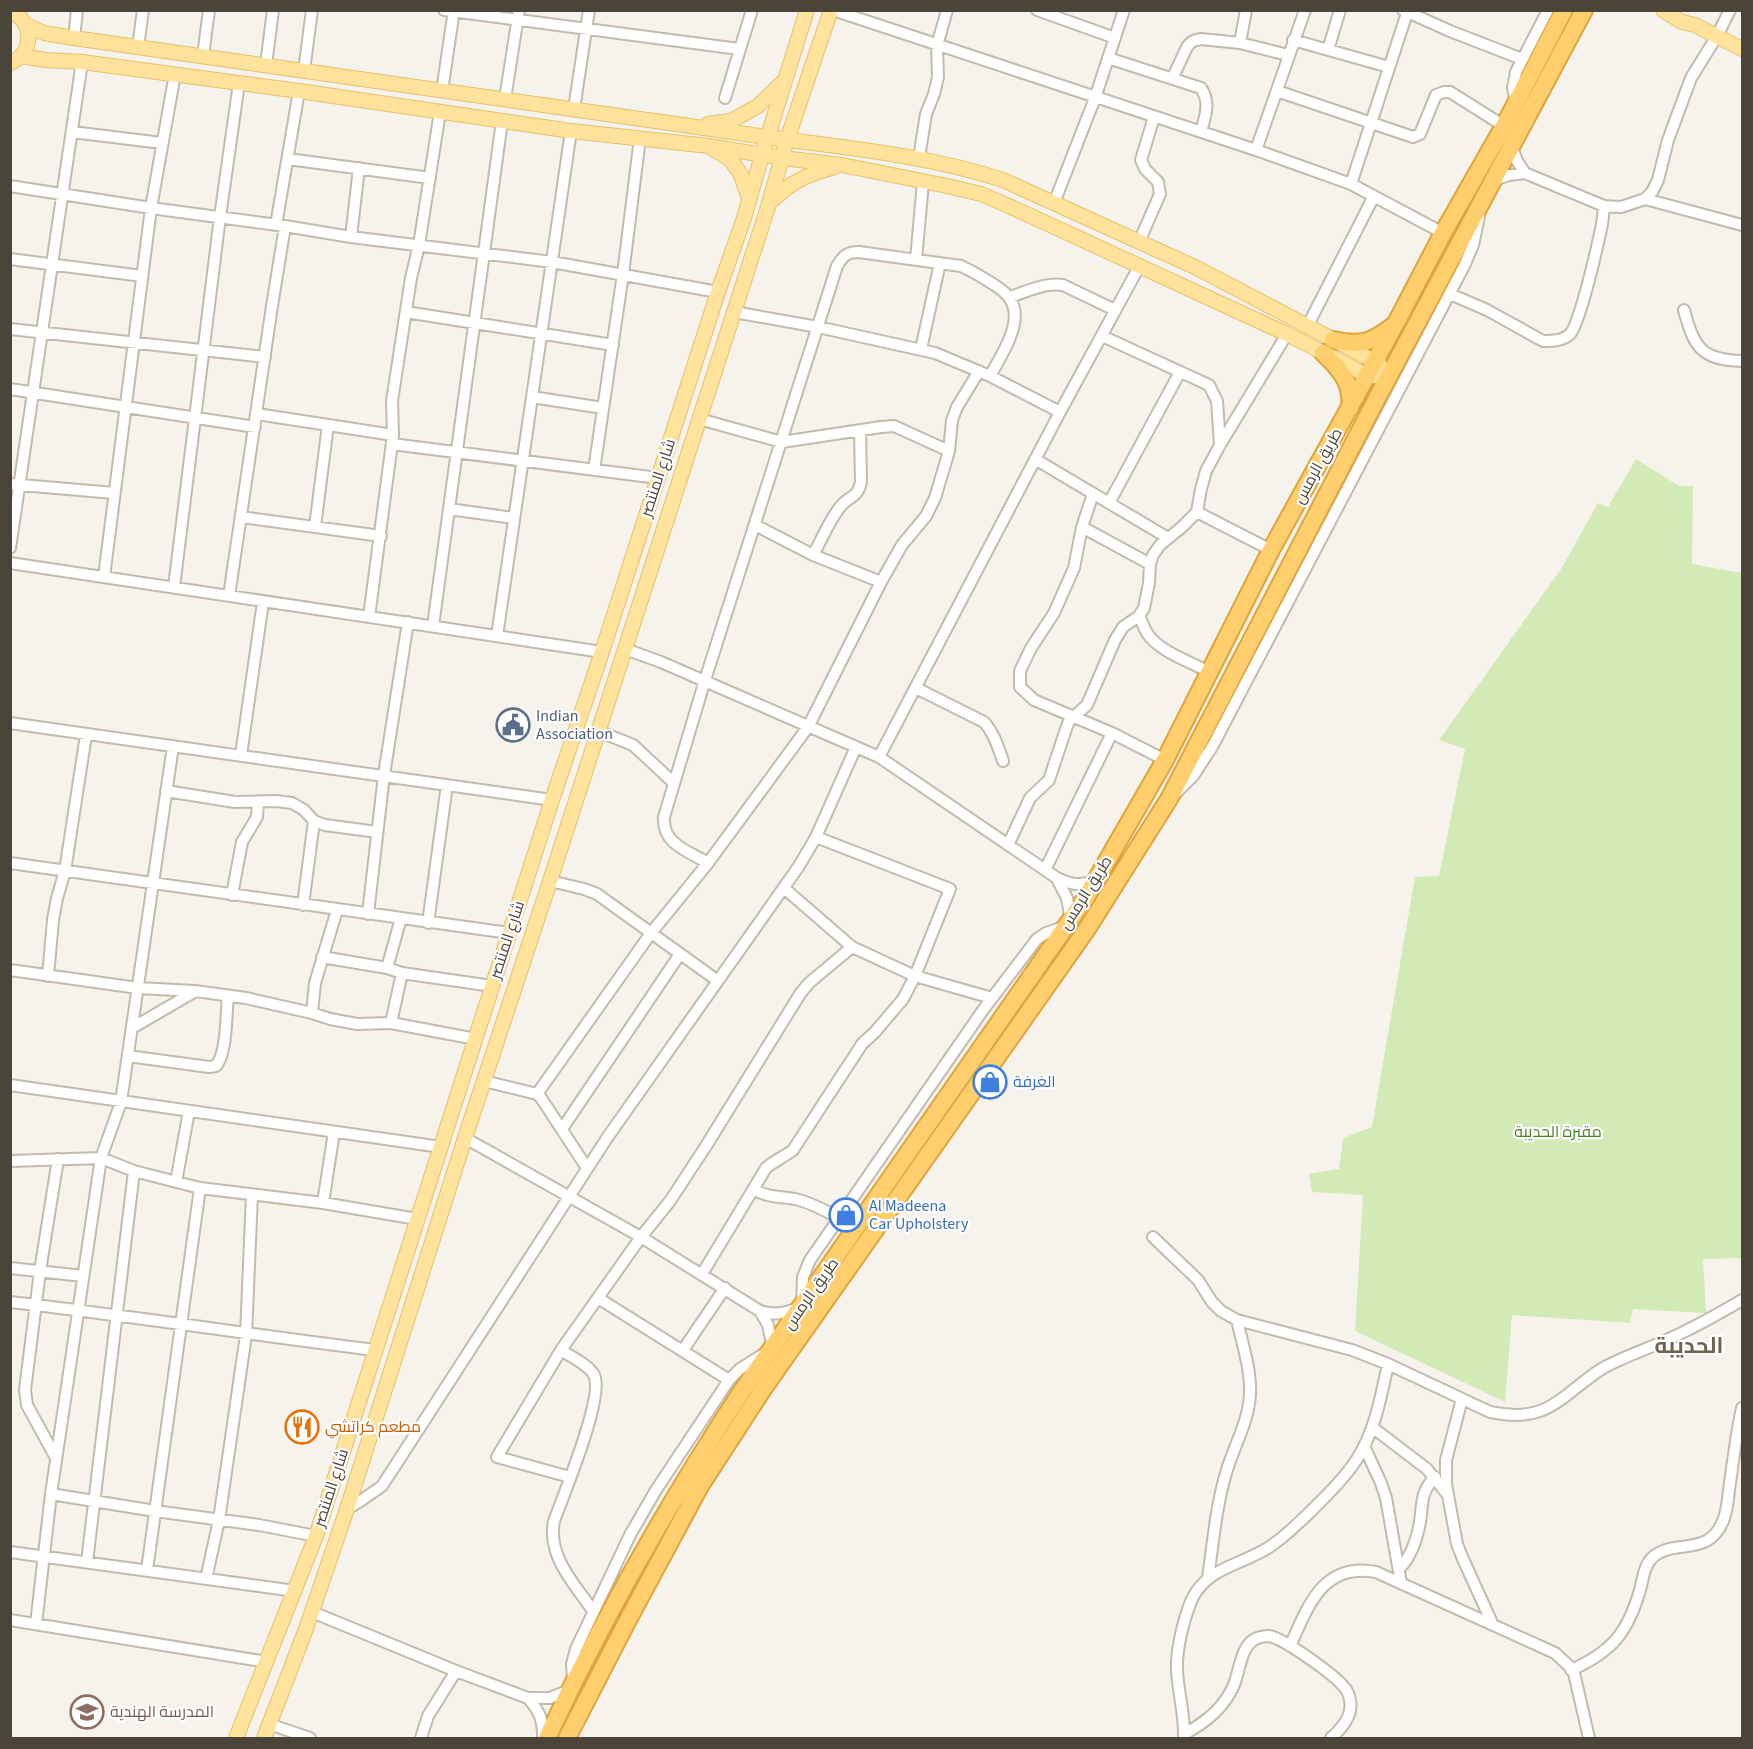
<svg xmlns="http://www.w3.org/2000/svg" width="1753" height="1749" viewBox="0 0 1753 1749" font-family="'Source Sans 3',Cairo,sans-serif">
<rect width="100%" height="100%" fill="#f6f3ec"/>
<path fill="#d2eab5" d="M 1636,459 L 1679,486 L 1693,486 L 1692,564 L 1742,573 L 1742,1258 L 1703,1259 L 1706,1313 L 1633,1309 L 1630,1323 L 1512,1315 L 1505,1402 L 1355,1331 L 1363,1195 L 1312,1192 L 1309,1174 L 1339,1169 L 1343,1138 L 1372,1127 L 1415,877 L 1439,876 L 1465,749 L 1439,740 L 1561,569 L 1598,503 L 1608,507 Z"/>
<g fill="none" stroke-linecap="round" stroke-linejoin="round">
<g stroke="#c2bbae" stroke-width="14">
<path id="minor" d="M 444,10 L 739,49
M 833,10 L 1256,150 L 1351,184 L 1443,233
M 1037,10 L 1115,38
M 1403,10 L 1450,31 L 1522,59
M 74,38 L 77,10
M 1293,40 L 1389,67
M 1240,43 L 1246,10
M 138,47 L 143,10
M 1328,50 L 1340,10
M 203,56 L 209,10
M 1108,58 L 1201,88 C 1211,103 1205,116 1201,132
M 266,65 L 273,10
M 304,71 L 312,10
M 1173,77 L 1187,47 C 1191,41 1195,40 1201,39 L 1240,43 L 1288,55
M 442,91 L 454,10
M 1277,91 L 1413,137 L 1420,134 L 1436,95 L 1444,92 L 1450,92 L 1504,126
M 725,98 L 752,10
M 505,99 L 519,10
M 1516,102 L 1513,88 L 1516,72 L 1548,10
M 574,109 L 589,10
M 72,132 L 162,143
M 1512,147 L 1517,161 L 1525,173
M 1256,150 L 1305,10
M 919,158 L 926,114 L 934,94 L 938,77 L 937,46 L 947,10
M 288,159 L 430,178
M 1495,180 L 1509,175 L 1525,173 L 1604,206 L 1621,207 L 1645,199 L 1652,192 L 1658,180 L 1668,140 L 1691,78 L 1717,36 L 1730,10
M 1351,184 L 1408,10
M 10,186 L 151,208 L 285,226 L 351,237 L 552,262 L 718,292
M 1645,199 L 1742,225
M 1054,203 L 1095,98 L 1124,10
M 276,225 L 299,91
M 351,237 L 359,168
M 1139,242 L 1160,194 L 1158,182 L 1145,169 L 1141,160 L 1154,117
M 10,259 L 142,276
M 916,260 L 923,182
M 1450,294 L 1487,310 L 1543,341 C 1552,341 1563,341 1570,334 C 1580,323 1597,248 1601,229 C 1603,222 1603,214 1604,206
M 1009,297 C 1027,292 1045,282 1063,285 L 1115,310
M 1684,310 C 1694,347 1701,360 1742,361
M 406,312 L 613,345
M 734,312 L 818,327 L 935,353 L 990,376 L 1060,412
M 1307,327 L 1374,196
M 10,329 L 265,357
M 1102,336 L 1209,385 L 1217,401 L 1220,445
M 921,349 L 940,263
M 10,389 L 255,427
M 532,397 L 603,408
M 257,414 L 393,435
M 699,419 L 782,442 L 881,427 L 894,426 L 949,451
M 392,444 L 658,478
M 1035,459 L 1168,538
M 594,470 L 623,274 L 640,138
M 10,484 L 114,493
M 1093,494 L 1082,527 L 1074,568 L 1054,613 L 1031,648 L 1020,671 L 1020,687 L 1034,700 L 1112,733 L 1165,760
M 1109,503 L 1180,372
M 449,509 L 514,518
M 1197,512 L 1271,550
M 241,517 L 381,536
M 755,525 L 813,555 L 881,582
M 315,527 L 328,425
M 1082,527 L 1150,564
M 10,548 L 82,62
M 813,555 C 822,539 829,521 840,507 C 849,495 857,500 861,482 L 860,430
M 10,563 L 602,652
M 104,577 L 151,208 L 175,74
M 174,587 L 220,217 L 239,83
M 229,596 L 272,306 L 285,226
M 1139,616 C 1142,621 1144,628 1147,633 C 1158,651 1192,663 1210,672
M 369,617 L 393,435 L 392,401 L 411,278 L 419,245 L 440,112
M 433,626 L 502,121
M 497,636 L 571,131
M 625,649 L 661,662 L 879,757 L 1057,878 C 1071,885 1081,886 1096,881
M 916,688 L 984,722 C 994,733 998,747 1003,761
M 10,723 L 552,800
M 598,731 L 633,745 L 674,783
M 241,755 L 263,602
M 879,757 L 1060,412 L 1140,265
M 166,791 L 235,802 L 276,801 L 292,803 L 304,810 L 314,821 L 325,825 L 377,832
M 1176,793 L 1193,776 L 1212,747 L 1464,266 L 1473,245 L 1479,217
M 1008,845 L 1030,798 L 1049,780 L 1067,726 L 1069,721 L 1087,705 L 1115,640 L 1123,627 L 1139,616 L 1144,608 L 1149,583 L 1150,564 L 1153,555 L 1160,545 L 1182,527 L 1197,512 L 1201,489 L 1206,471 L 1220,445 L 1287,334
M 10,863 L 509,933
M 708,863 C 688,851 662,844 664,817 L 705,680 L 837,266 C 843,256 847,252 859,252 L 961,266 C 972,271 982,277 993,284 C 999,288 1006,292 1010,299 C 1025,321 1001,356 990,376
M 1045,870 L 1112,733
M 1057,879 L 1067,898 L 1071,920
M 550,881 L 584,889 L 597,894 L 718,981
M 784,888 L 852,947 L 915,976 L 992,998
M 232,895 L 242,842 L 257,817 L 258,802
M 303,905 L 314,821
M 368,914 L 384,775 L 408,622
M 428,923 L 447,785
M 322,957 L 387,968 L 402,973 L 492,986
M 387,968 L 401,918
M 10,970 L 138,988 L 195,991 L 246,998 L 312,1013 L 330,1019 L 357,1024 L 391,1023 L 476,1039
M 48,976 L 53,920 L 57,898 L 65,871 L 86,735
M 312,1013 L 315,983 L 337,910
M 391,1023 L 402,973
M 132,1028 L 194,992
M 128,1056 L 209,1067 L 216,1066 C 227,1053 226,1014 228,996
M 484,1081 L 537,1094 L 541,1098 L 587,1168
M 10,1085 L 441,1147
M 537,1094 L 651,933 L 708,863 L 808,727 L 881,582 L 902,545 L 926,516 L 935,498 L 949,451 L 952,420 L 957,407 L 979,371
M 562,1129 L 680,954
M 465,1138 L 641,1237 L 760,1311 C 775,1316 787,1313 802,1306 L 803,1277 L 810,1260 L 983,1010 L 1037,939 L 1046,933 L 1066,926
M 10,1161 L 101,1158 L 134,1171 L 200,1188 L 323,1203 L 417,1219
M 176,1182 L 189,1111
M 754,1189 C 767,1198 780,1196 795,1199 C 810,1202 826,1211 839,1218
M 323,1203 L 334,1132
M 1153,1237 L 1198,1280 L 1212,1302 L 1221,1311 L 1237,1320 L 1352,1350 L 1388,1364 L 1490,1412 C 1507,1415 1523,1417 1540,1411 C 1564,1402 1583,1379 1605,1367 C 1627,1355 1651,1348 1673,1337 C 1697,1326 1720,1313 1742,1300
M 10,1268 L 83,1276
M 702,1274 L 766,1168 C 774,1161 784,1157 793,1150 L 862,1044 L 875,1032 L 903,999 L 915,976 L 950,889 L 816,837
M 598,1298 L 729,1380
M 10,1302 C 132,1316 253,1335 375,1350
M 561,1350 C 571,1357 588,1364 594,1375 C 605,1396 563,1496 554,1521 C 547,1557 575,1584 593,1611
M 683,1350 L 725,1288
M 1462,1399 L 1446,1460 L 1446,1484 L 1457,1544 L 1463,1559 L 1493,1625
M 1372,1427 L 1427,1469 L 1447,1494
M 1364,1446 L 1381,1483 L 1386,1498 L 1401,1583
M 56,1458 L 27,1405 L 25,1390 L 40,1271 L 58,1159
M 570,1477 L 497,1457 L 561,1350 L 641,1237 L 670,1201 L 706,1146 L 800,994 L 809,983 L 852,947
M 51,1494 L 155,1511 L 259,1525 L 316,1536
M 347,1509 L 359,1502 L 382,1486 L 607,1138 L 799,866 L 816,837 L 856,747
M 10,1552 L 295,1591
M 87,1562 L 134,1171
M 1399,1569 C 1411,1557 1417,1539 1420,1522 C 1423,1502 1420,1493 1435,1477
M 147,1570 L 200,1188
M 1208,1578 C 1213,1543 1216,1507 1226,1473 C 1234,1445 1249,1422 1250,1393 C 1251,1369 1242,1343 1237,1320
M 206,1579 L 219,1520 L 246,1335 L 252,1195
M 312,1612 L 456,1671 L 528,1698 L 550,1698 L 569,1690
M 10,1620 L 267,1662
M 36,1624 L 51,1494 L 101,1158 L 121,1102 L 173,746
M 1290,1646 C 1308,1607 1322,1562 1376,1572 L 1555,1653 L 1569,1666 L 1574,1673 L 1589,1738
M 1571,1670 C 1612,1652 1628,1632 1640,1590 C 1643,1579 1644,1565 1653,1557 C 1674,1538 1708,1558 1723,1521 C 1727,1511 1728,1500 1729,1490 C 1733,1463 1736,1434 1742,1408
M 573,1682 L 572,1664 L 576,1649 L 630,1535 L 656,1490 L 729,1380 L 740,1369 L 773,1348 L 768,1325 L 760,1311
M 528,1698 C 540,1712 543,1719 543,1738
M 269,1724 L 310,1738
M 1184,1734 C 1205,1723 1223,1709 1233,1687 C 1240,1672 1240,1647 1255,1639 C 1259,1637 1265,1636 1269,1636 C 1283,1638 1335,1675 1344,1687 C 1347,1690 1349,1695 1350,1700 C 1353,1716 1342,1728 1331,1738
M 421,1738 L 428,1716 L 456,1671
M 1184,1738 C 1185,1715 1178,1693 1177,1670 C 1176,1649 1184,1618 1192,1599 C 1207,1568 1240,1565 1266,1549 C 1282,1540 1295,1526 1308,1514 C 1325,1497 1344,1479 1357,1459 C 1375,1431 1381,1396 1388,1364"/>
</g>
<g stroke="#e6c16a" stroke-width="16">
<path id="major" d="M 1663,10 L 1682,22 L 1695,25 L 1742,49
M 10,11 C 34,21 35,53 10,63
M 26,25 L 44,33 L 74,38 L 767,137 C 847,148 927,155 1003,180 L 1197,268 L 1378,363 L 1383,369 L 1387,380
M 22,56 L 45,60 L 82,62 L 299,91 L 571,131 L 709,146 L 782,158 L 842,165 L 947,186 L 981,194 L 1009,206 L 1287,334 L 1368,376 L 1376,376
M 708,124 L 731,121 L 758,106 L 785,80
M 713,149 L 731,160 L 741,175 L 749,198
M 769,203 C 792,182 804,175 835,167
M 236,1738 L 316,1536 L 552,800 L 602,652 L 718,292 L 744,218 L 762,155 L 807,10
M 264,1738 L 306,1629 L 347,1509 L 465,1138 L 550,881 L 768,207 L 787,140 L 831,10"/>
</g>
<g stroke="#e0a43c" stroke-width="20">
<path id="highway" d="M 1333,340 C 1361,346 1371,343 1393,326
M 1323,353 C 1340,369 1353,383 1350,408
M 547,1738 C 603,1618 669,1502 742,1391 L 1085,899 L 1165,760 L 1271,550 L 1396,323 L 1443,233 L 1504,126 L 1564,10
M 567,1738 L 629,1618 L 700,1486 L 763,1389 L 1087,929 L 1169,799 L 1376,400 L 1584,10"/>
</g>
<use href="#minor" stroke="#fff" stroke-width="10"/>
<use href="#major" stroke="#ffe39c" stroke-width="14"/>
<use href="#highway" stroke="#ffcf6e" stroke-width="16"/>
</g>
<defs>
<g id="civic-ring" transform="scale(1.725)"><circle r="9.5" fill="#fff" stroke="#5c6f8a" stroke-width="1.5"/><path d="M-.6-6.5H3V-4.5H.6V-3L4-1V1h2V6H-6V1h2V-1L-.6-3ZM-1.2 2.5V6h2.4V2.5Z" fill="#5c6f8a"/></g>
<g id="shop-ring" transform="scale(1.725)"><circle r="9.5" fill="#fff" stroke="#3f7fe0" stroke-width="1.5"/><path d="M-5-2.5h2.3a2.7 3.5 0 0 1 5.4 0H5L5.5 6h-11ZM-1.5-2.5h3a1.5 2.3 0 0 0-3 0Z" fill="#3f7fe0"/></g>
<g id="restaurant-ring" transform="scale(1.725)"><circle r="9.5" fill="#fff" stroke="#e8710a" stroke-width="1.5"/><path d="M-5-6h1v4h1v-4h1v4h1v-4h1v5L-1.5 .5V6h-2V.5L-5-1ZM5-6V6H3V1.5H1.5Q1.5-4 5-6Z" fill="#e8710a"/></g>
<g id="school-ring" transform="scale(1.725)"><circle r="9.5" fill="#fff" stroke="#8d6e63" stroke-width="1.5"/><path d="M0-5L7-2L0 1L-7-2ZM-4 1L0 2.5L4 1V4Q0 6-4 4Z" fill="#8d6e63"/></g>
</defs>
<g fill-rule="evenodd">
<use href="#civic-ring" x="513" y="725"/>
<use href="#shop-ring" x="990" y="1082"/>
<use href="#shop-ring" x="846" y="1215"/>
<use href="#restaurant-ring" x="302" y="1427"/>
<use href="#school-ring" x="87" y="1712"/>
</g>
<g text-anchor="middle" dominant-baseline="central" stroke-width="4.5" stroke-linejoin="round" paint-order="stroke">
<g font-size="16" fill="#4b4439" stroke="#fff">
<text transform="translate(1318 466) rotate(-61)">طريق الرمس</text>
<text transform="translate(658 478) rotate(-72)">شارع المنتصر</text>
<text transform="translate(1086 893) rotate(-58)">طريق الرمس</text>
<text transform="translate(507 940) rotate(-72)">شارع المنتصر</text>
<text transform="translate(811 1294) rotate(-55)">طريق الرمس</text>
<text transform="translate(331 1488) rotate(-72)">شارع المنتصر</text>
</g>
<g font-size="16" fill="#4e5e75" stroke="#fff" text-anchor="start">
<text x="536" y="716">Indian<tspan x="536" dy="18">Association</tspan></text>
</g>
<g font-size="16" fill="#366cbe" stroke="#fff" text-anchor="start">
<text x="1013" y="1082">الغرفة</text>
<text x="869" y="1206">Al Madeena<tspan x="869" dy="18">Car Upholstery</tspan></text>
</g>
<g font-size="16" fill="#4a7f2a" stroke="#fff">
<text x="1558" y="1132">مقبرة الحديبة</text>
</g>
<g font-size="16" fill="#c56008" stroke="#fff" text-anchor="start">
<text x="325" y="1427">مطعم كراتشي</text>
</g>
<g font-size="16" fill="#785e54" stroke="#fff" text-anchor="start">
<text x="110" y="1712">المدرسة الهندية</text>
</g>
<g font-size="22" font-weight="bold" fill="#6e6250" stroke="#fff">
<text x="1689" y="1346">الحديبة</text>
</g>
</g>
<rect width="1753" height="1749" fill="none" stroke="#4b4439" stroke-width="24"/>
</svg>
